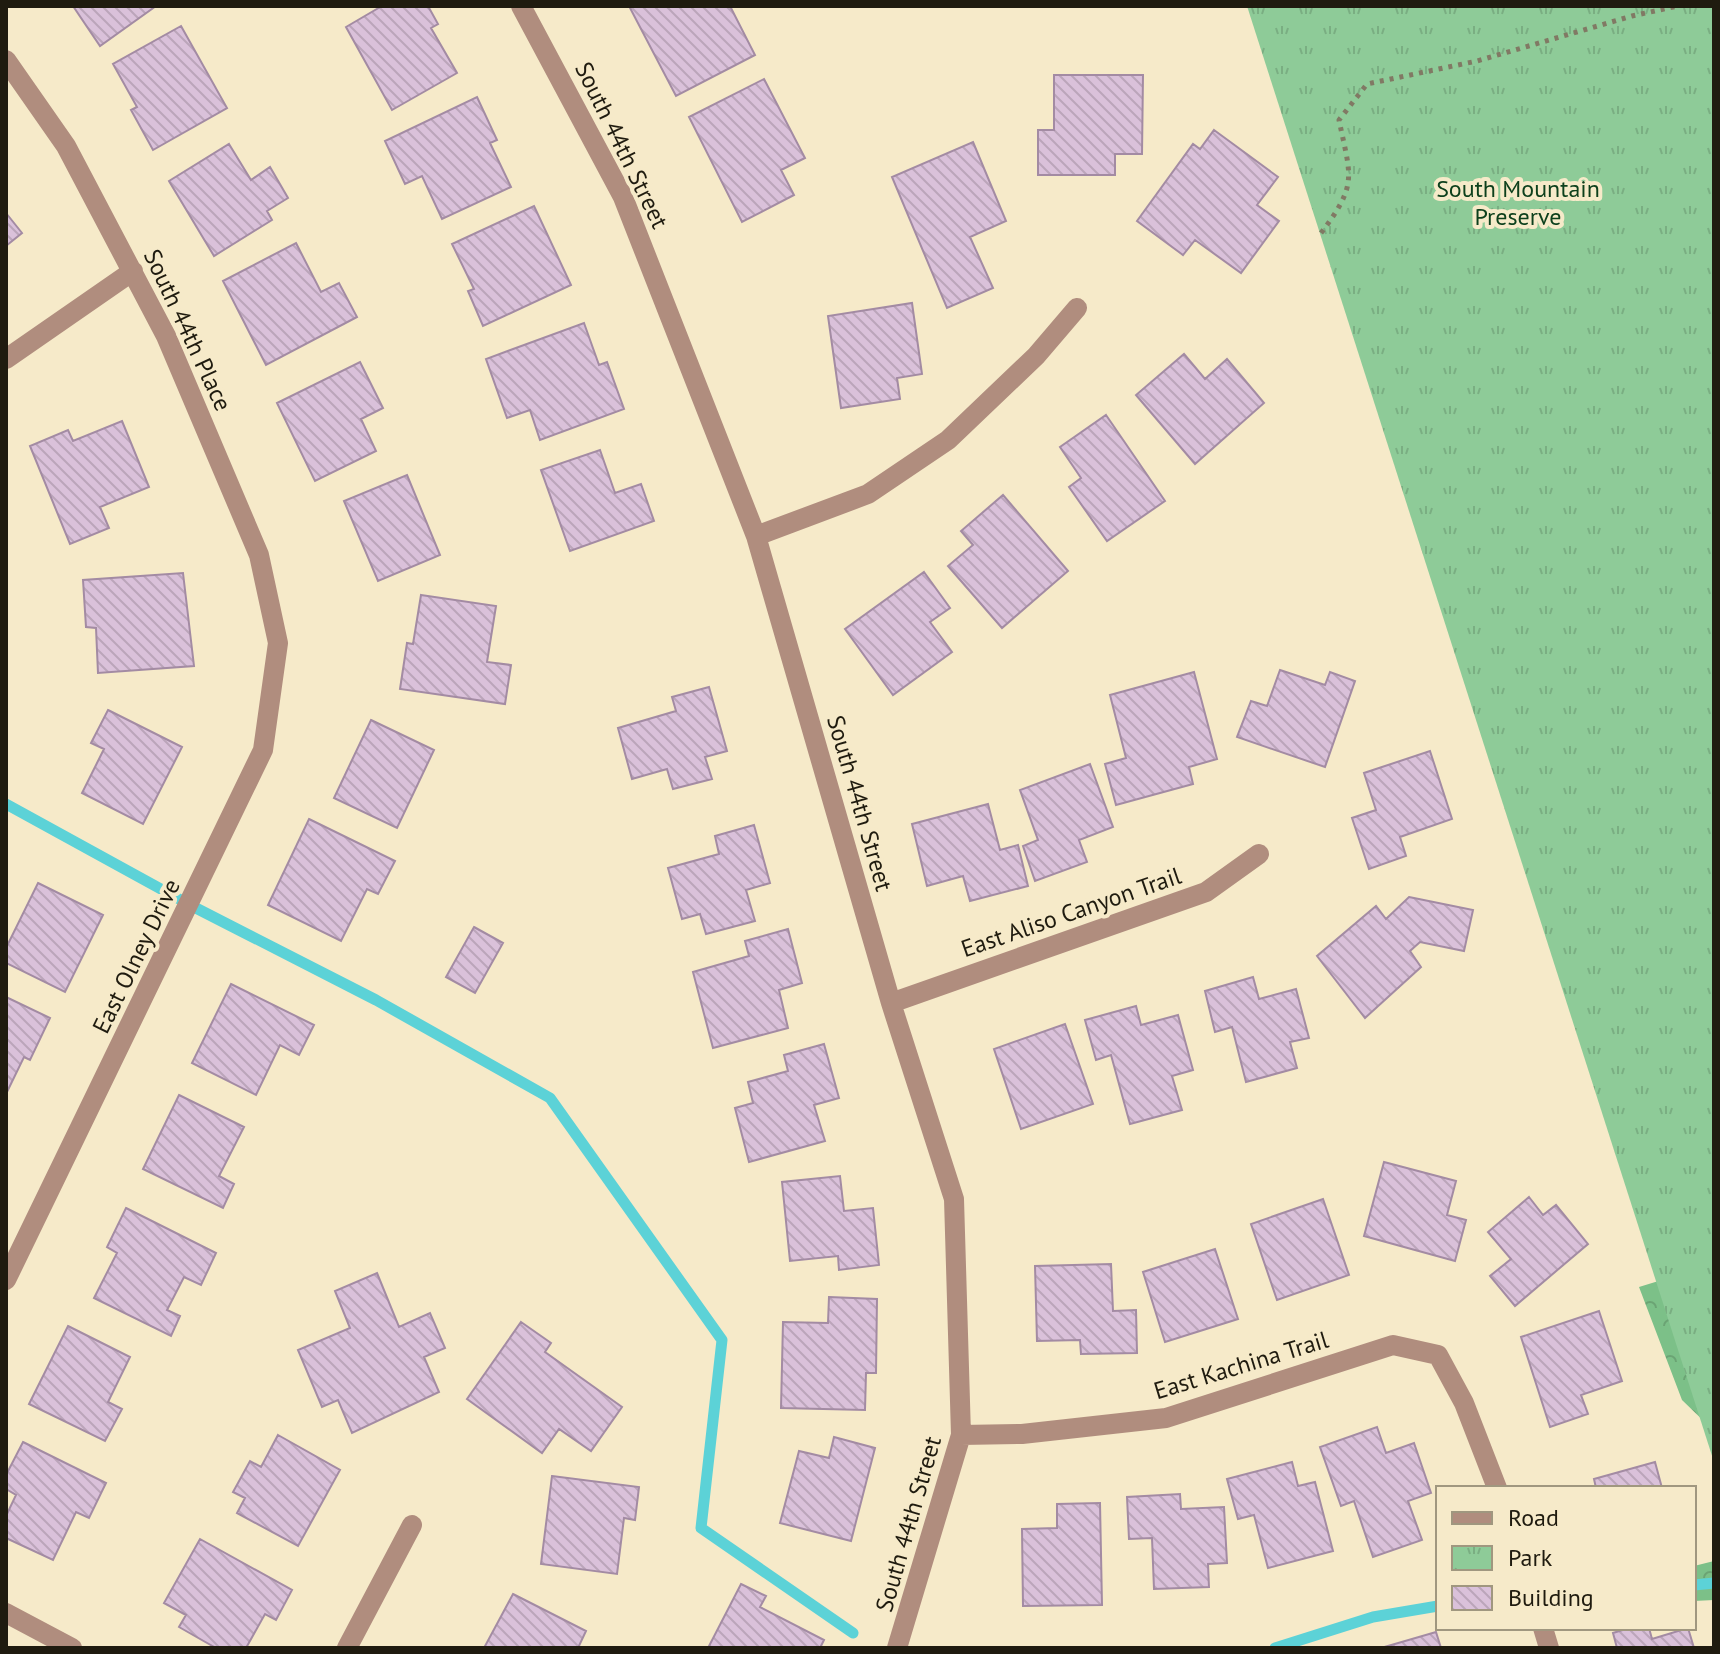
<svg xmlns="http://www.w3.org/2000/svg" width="1720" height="1654" viewBox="0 0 1720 1654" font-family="'PT Sans',sans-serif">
<defs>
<pattern id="forest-crowns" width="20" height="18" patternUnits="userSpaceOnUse" patternTransform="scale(2)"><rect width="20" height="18" fill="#7cc088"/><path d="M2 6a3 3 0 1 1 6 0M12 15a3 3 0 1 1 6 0" fill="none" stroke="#6ba474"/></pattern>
<pattern id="park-tufts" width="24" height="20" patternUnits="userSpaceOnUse" patternTransform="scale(2)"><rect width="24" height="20" fill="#8ecb98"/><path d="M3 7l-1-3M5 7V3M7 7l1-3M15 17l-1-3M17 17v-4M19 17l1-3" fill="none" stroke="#7aae82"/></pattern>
<pattern id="building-back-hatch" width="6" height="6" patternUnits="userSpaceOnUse" patternTransform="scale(2)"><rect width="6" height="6" fill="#dac1da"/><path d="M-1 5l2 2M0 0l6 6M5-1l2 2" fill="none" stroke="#bba5ba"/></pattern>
</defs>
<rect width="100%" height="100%" fill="#f6eac9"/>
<path fill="url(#forest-crowns)" d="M 1665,1279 L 1714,1431 L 1682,1400 L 1639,1287 Z
M 1714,1561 L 1714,1600 L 1694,1601 L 1694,1566 Z"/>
<path fill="url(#park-tufts)" d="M 1247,6 L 1714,6 L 1714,1462 Z"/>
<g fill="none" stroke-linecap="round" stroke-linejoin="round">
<path stroke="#5cd2d7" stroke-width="11" d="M 6,804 L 190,905 L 376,1000 L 550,1098 L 722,1340 L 701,1528 L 853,1633
M 1694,1585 L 1714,1583
M 1275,1648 L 1373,1617 L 1438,1606"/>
</g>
<path fill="url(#building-back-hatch)" stroke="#a38ba3" stroke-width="2" d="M 73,6 L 156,6 L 100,46 Z
M 382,6 L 428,6 L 438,24 L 431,28 L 457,73 L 392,110 L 346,27 Z
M 629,6 L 730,6 L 755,55 L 676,96 Z
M 181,26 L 227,108 L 153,150 L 131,110 L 137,107 L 113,64 Z
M 1054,75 L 1143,75 L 1142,154 L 1115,154 L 1115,175 L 1038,175 L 1038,130 L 1054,130 Z
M 764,79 L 805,158 L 781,170 L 794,195 L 742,222 L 689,117 Z
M 477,97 L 497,140 L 490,143 L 511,187 L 442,219 L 422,176 L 405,184 L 385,141 Z
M 1214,130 L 1278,177 L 1257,205 L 1279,221 L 1241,273 L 1195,240 L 1183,255 L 1137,221 L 1193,144 L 1200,149 Z
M 973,142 L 1006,221 L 970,237 L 993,288 L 947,308 L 892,177 Z
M 229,144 L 251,180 L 270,167 L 288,198 L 267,211 L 272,220 L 214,256 L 169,181 Z
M 534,206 L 571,285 L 483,326 L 468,291 L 474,289 L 452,244 Z
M 6,213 L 22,233 L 6,246 Z
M 296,243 L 321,292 L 339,283 L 357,317 L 266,365 L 223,281 Z
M 912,303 L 922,374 L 897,378 L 900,399 L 841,408 L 828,316 Z
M 584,323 L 599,365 L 607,362 L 624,409 L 540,440 L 530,410 L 507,418 L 486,359 Z
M 1184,354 L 1205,379 L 1227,359 L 1264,403 L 1195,464 L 1136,395 Z
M 360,362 L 383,408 L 361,419 L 376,451 L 315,481 L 277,403 Z
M 1106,415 L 1165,501 L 1107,541 L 1069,487 L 1081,478 L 1060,447 Z
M 122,421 L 149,487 L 100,507 L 109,528 L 70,544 L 30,446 L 68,430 L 73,441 Z
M 600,450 L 615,493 L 641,484 L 654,521 L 570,551 L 541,470 Z
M 407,475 L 440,555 L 378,581 L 344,501 Z
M 1003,495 L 1068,571 L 1002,628 L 948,566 L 973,545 L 961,531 Z
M 924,572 L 950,608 L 930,622 L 952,652 L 893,695 L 845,629 Z
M 183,573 L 194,666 L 98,673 L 96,628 L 86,627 L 83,580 Z
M 421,595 L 496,606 L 487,662 L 511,665 L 505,704 L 400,689 L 407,643 L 413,644 Z
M 1280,670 L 1325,685 L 1330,672 L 1355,681 L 1325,767 L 1237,737 L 1251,701 L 1267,706 Z
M 1194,672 L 1217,759 L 1189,767 L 1193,784 L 1116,805 L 1105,764 L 1126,758 L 1110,695 Z
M 709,687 L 727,751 L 705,757 L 712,779 L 673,789 L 667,769 L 632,779 L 618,728 L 676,711 L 672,697 Z
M 108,710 L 182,747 L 143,824 L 82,793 L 104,749 L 91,743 Z
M 371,720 L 434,750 L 397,828 L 334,798 Z
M 1430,751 L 1452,819 L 1400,837 L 1406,856 L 1369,869 L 1352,818 L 1376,810 L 1364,773 Z
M 1090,764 L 1113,827 L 1079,840 L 1087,862 L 1035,881 L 1023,846 L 1038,840 L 1020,790 Z
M 988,804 L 1000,850 L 1018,845 L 1028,886 L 970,901 L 963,876 L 927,886 L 912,824 Z
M 309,819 L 395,861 L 378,894 L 367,889 L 341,941 L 268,905 Z
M 754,825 L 770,883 L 746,890 L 755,921 L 706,934 L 700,914 L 682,919 L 668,868 L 719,854 L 715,836 Z
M 38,883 L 103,915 L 65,992 L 6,963 L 6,948 Z
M 1409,897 L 1473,910 L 1464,951 L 1420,942 L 1410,951 L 1421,967 L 1365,1018 L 1317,956 L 1376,906 L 1386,919 Z
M 474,927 L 503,943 L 475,993 L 446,977 Z
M 788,929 L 802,983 L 779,990 L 788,1028 L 713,1048 L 693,972 L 749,956 L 745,941 Z
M 1253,977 L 1259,999 L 1296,989 L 1309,1038 L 1290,1042 L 1297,1068 L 1246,1082 L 1232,1027 L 1215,1032 L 1205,991 Z
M 231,984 L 314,1025 L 299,1055 L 280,1045 L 256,1095 L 192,1063 Z
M 6,997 L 50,1018 L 30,1060 L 24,1057 L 6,1094 Z
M 1136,1006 L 1141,1025 L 1178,1015 L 1193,1070 L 1172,1076 L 1182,1110 L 1130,1124 L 1111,1055 L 1096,1060 L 1085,1020 Z
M 1065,1024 L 1093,1104 L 1021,1129 L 994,1049 Z
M 824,1044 L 839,1098 L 814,1105 L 825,1141 L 749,1162 L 735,1108 L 753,1103 L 748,1082 L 788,1071 L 784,1055 Z
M 179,1095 L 244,1127 L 219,1176 L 234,1184 L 223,1208 L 143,1169 Z
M 1384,1162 L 1456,1181 L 1447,1215 L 1466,1220 L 1455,1261 L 1364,1236 Z
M 840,1176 L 844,1211 L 873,1208 L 879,1265 L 839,1270 L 838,1256 L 790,1261 L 782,1182 Z
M 1529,1197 L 1543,1215 L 1556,1205 L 1588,1244 L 1515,1306 L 1490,1276 L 1511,1259 L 1488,1232 Z
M 1323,1199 L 1349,1275 L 1277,1300 L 1251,1224 Z
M 126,1208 L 216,1253 L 201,1285 L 184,1277 L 167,1310 L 180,1316 L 171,1336 L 94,1298 L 117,1253 L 107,1247 Z
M 1215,1249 L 1238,1319 L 1165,1342 L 1143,1272 Z
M 1111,1264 L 1113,1311 L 1136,1310 L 1137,1353 L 1081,1354 L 1080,1340 L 1037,1341 L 1035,1266 Z
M 377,1273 L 399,1327 L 430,1313 L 445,1348 L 424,1357 L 439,1392 L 352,1433 L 338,1400 L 322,1407 L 298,1350 L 350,1328 L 335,1291 Z
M 829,1297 L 877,1299 L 876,1373 L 866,1373 L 865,1410 L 781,1408 L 783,1322 L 828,1323 Z
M 1599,1311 L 1622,1381 L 1581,1395 L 1588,1414 L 1550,1427 L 1521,1337 Z
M 521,1322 L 551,1343 L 545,1352 L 622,1407 L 591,1451 L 559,1429 L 542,1453 L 467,1399 Z
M 68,1326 L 130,1357 L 108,1402 L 122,1409 L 105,1441 L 29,1404 Z
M 1377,1427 L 1386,1453 L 1414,1443 L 1431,1493 L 1408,1501 L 1422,1540 L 1373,1557 L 1354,1501 L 1341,1506 L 1320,1447 Z
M 278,1435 L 340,1470 L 298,1546 L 237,1513 L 245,1498 L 233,1492 L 250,1461 L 261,1467 Z
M 834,1437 L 875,1448 L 851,1541 L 780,1523 L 799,1451 L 829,1458 Z
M 23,1442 L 106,1483 L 89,1518 L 76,1512 L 53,1560 L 6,1538 L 6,1516 L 16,1495 L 6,1489 L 6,1475 Z
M 1292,1462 L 1298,1486 L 1315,1482 L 1333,1551 L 1268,1568 L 1254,1515 L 1238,1519 L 1227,1479 Z
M 1655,1462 L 1662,1488 L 1596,1488 L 1594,1479 Z
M 552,1476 L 639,1487 L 635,1520 L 624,1518 L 617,1574 L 541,1564 Z
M 1180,1494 L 1181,1509 L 1224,1507 L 1227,1563 L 1208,1564 L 1209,1587 L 1154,1589 L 1152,1538 L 1129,1539 L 1127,1497 Z
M 1100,1503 L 1102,1605 L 1023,1606 L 1022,1529 L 1057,1528 L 1057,1504 Z
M 200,1539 L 292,1590 L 276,1620 L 265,1614 L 246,1648 L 216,1648 L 179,1627 L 186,1615 L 164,1603 Z
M 741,1584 L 766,1596 L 760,1607 L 824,1640 L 820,1648 L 708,1648 Z
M 513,1594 L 586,1631 L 578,1648 L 484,1648 Z
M 1629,1628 L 1649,1628 L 1652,1639 L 1688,1628 L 1694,1648 L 1617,1648 L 1613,1633 Z
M 1436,1632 L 1441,1648 L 1381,1648 Z"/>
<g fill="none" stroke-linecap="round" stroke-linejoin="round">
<path stroke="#817964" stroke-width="5" stroke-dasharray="4 6" stroke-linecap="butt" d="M 1321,233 C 1358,184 1351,178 1339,120 L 1367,84 L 1477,61 L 1632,16 L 1678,6"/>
<path stroke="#b08d7e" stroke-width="20" d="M 521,6 L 623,197 L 756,536 L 891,1003 L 954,1199 L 961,1435 L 897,1648
M 6,60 L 66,146 L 166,336 L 259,555 L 278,643 L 263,750 L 6,1280
M 6,359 L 133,271
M 756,536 L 868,494 L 948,440 L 1036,356 L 1077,308
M 891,1003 L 1206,892 L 1259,854
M 961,1435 L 1022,1434 L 1166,1418 L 1393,1345 L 1438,1355 L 1464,1403 L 1497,1488
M 6,1613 L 72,1648
M 1543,1628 L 1549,1648
M 347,1648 L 412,1525"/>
</g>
<g text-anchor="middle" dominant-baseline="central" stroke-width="8" stroke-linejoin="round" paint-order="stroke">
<g font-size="24" fill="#1f1b0f" stroke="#f6eac9">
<text transform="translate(622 145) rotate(64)">South 44th Street</text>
<text transform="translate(188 330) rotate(65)">South 44th Place</text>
<text transform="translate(860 803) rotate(74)">South 44th Street</text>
<text transform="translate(1071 912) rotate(-19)">East Aliso Canyon Trail</text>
<text transform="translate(136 956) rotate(-64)">East Olney Drive</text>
<text transform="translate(1241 1365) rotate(-17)">East Kachina Trail</text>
<text transform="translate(908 1524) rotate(-74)">South 44th Street</text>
</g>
<g font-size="24" fill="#0d401c" stroke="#f6eac9">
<text x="1518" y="188">South Mountain<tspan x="1518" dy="28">Preserve</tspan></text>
</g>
</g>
<rect width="1720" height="1654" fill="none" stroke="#1f1b0f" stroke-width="16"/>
<rect x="1436" y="1486" width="260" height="144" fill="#f6eac9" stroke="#a0977f" stroke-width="2"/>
<rect x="1452" y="1512" width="40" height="12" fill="#b08d7e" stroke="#a0977f" stroke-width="2"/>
<text x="1508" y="1526" font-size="24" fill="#1f1b0f">Road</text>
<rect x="1452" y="1546" width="40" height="24" fill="url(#park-tufts)" stroke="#a0977f" stroke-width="2"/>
<text x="1508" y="1566" font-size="24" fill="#1f1b0f">Park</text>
<rect x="1452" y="1586" width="40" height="24" fill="url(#building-back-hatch)" stroke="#a0977f" stroke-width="2"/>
<text x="1508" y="1606" font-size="24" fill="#1f1b0f">Building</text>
</svg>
